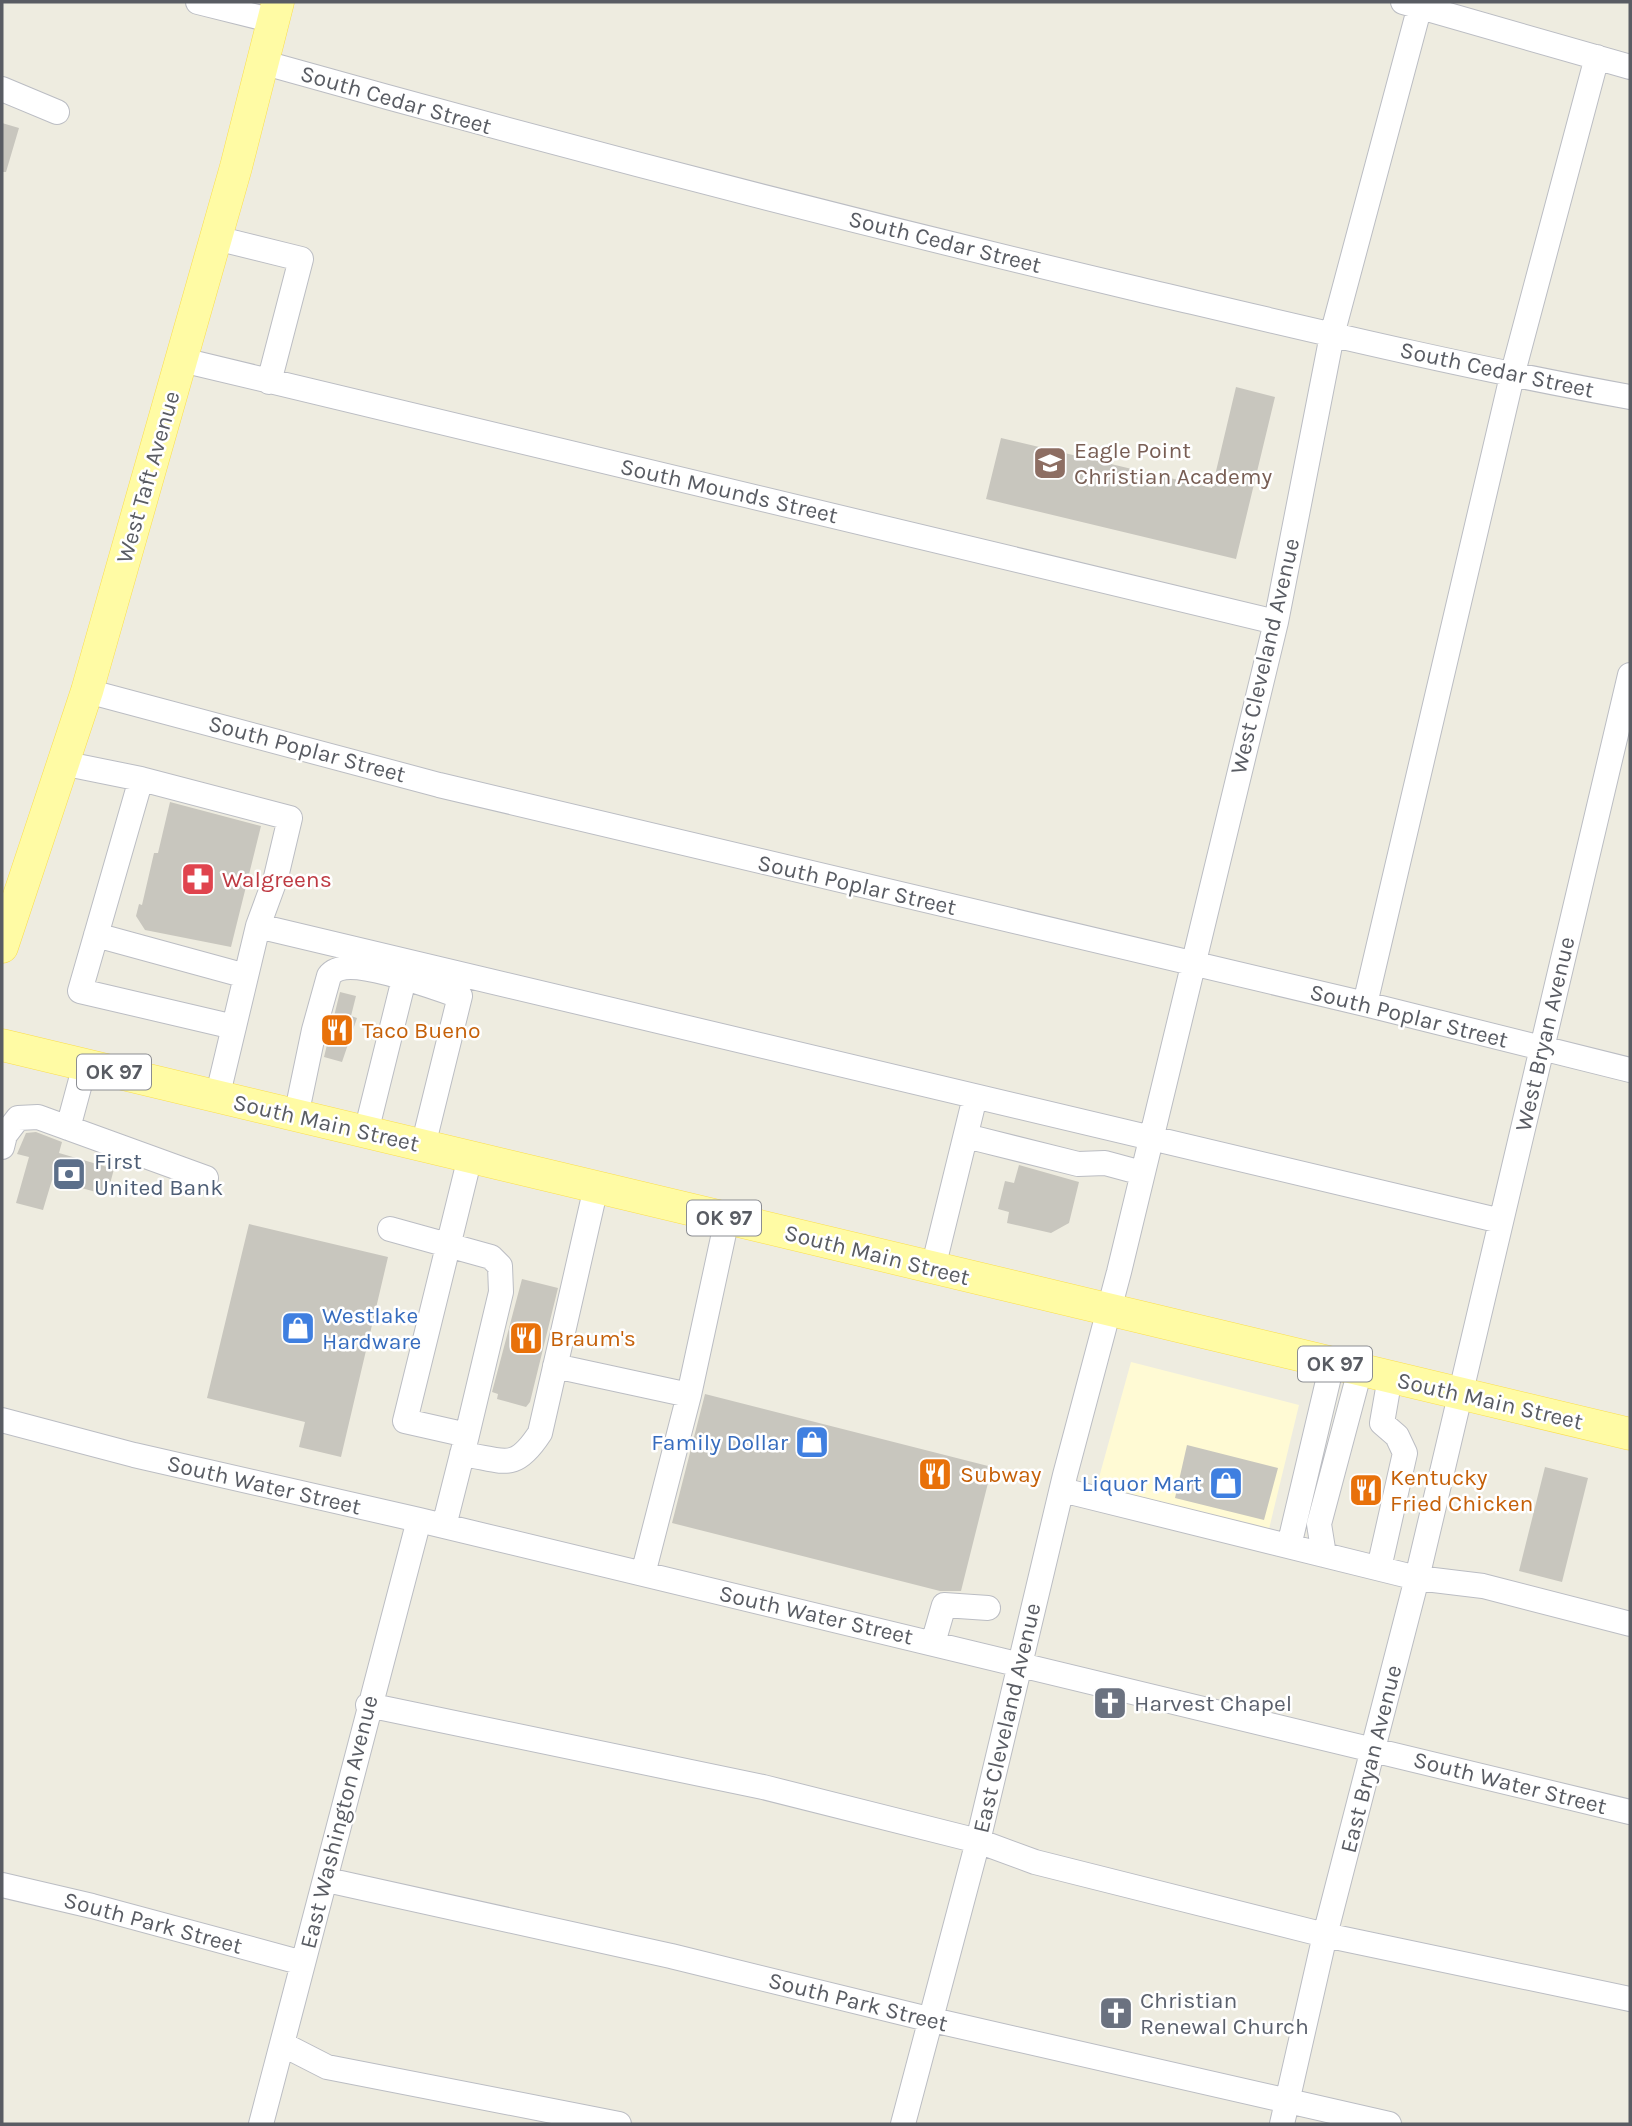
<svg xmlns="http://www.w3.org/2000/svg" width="1632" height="2126" viewBox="0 0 1632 2126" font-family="Karla,sans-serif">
<rect width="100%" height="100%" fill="#eeece0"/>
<path fill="#fffad4" d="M 1131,1362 L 1299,1405 L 1268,1533 L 1095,1492 Z"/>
<path fill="#c8c6be" d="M 2,123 L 19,128 L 6,172 L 2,172 Z
M 1236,387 L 1275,397 L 1236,559 L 986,499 L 1001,438 L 1212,488 Z
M 170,802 L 261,826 L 231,947 L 145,930 L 136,916 L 139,904 L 142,905 L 154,853 L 158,853 Z
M 340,992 L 356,996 L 351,1016 L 357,1018 L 342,1062 L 324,1057 Z
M 36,1132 L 62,1142 L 59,1153 L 114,1169 L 107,1195 L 52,1180 L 43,1210 L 16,1203 L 29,1157 L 17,1154 L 26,1133 Z
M 1019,1165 L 1079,1182 L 1069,1223 L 1051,1233 L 1007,1223 L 1009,1212 L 998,1209 L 1005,1181 L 1014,1183 Z
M 249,1224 L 388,1257 L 341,1457 L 299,1447 L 305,1422 L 207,1398 Z
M 522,1279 L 558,1288 L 530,1402 L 526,1407 L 497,1399 L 498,1394 L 492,1392 Z
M 705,1394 L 992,1467 L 961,1591 L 940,1591 L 672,1523 Z
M 1187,1445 L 1278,1468 L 1264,1520 L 1175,1498 Z
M 1545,1467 L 1588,1478 L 1562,1582 L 1519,1571 Z"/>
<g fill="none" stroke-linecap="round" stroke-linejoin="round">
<g stroke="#bbbdc3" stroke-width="26">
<path id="minor" d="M 198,2 L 274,21
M 1403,2 L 1630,67
M 265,63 C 553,144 842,219 1133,288 C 1299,327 1463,367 1630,397
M 2,89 L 57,112
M 216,238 L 301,259 L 269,382
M 182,360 L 1276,622
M 87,691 L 439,785 L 1365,1004 L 1630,1070
M 62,763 L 141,779 L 290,818 L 276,877 L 258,926 L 217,1098
M 141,779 L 80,991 L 234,1027
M 258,926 L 1501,1221
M 96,935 L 246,976
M 1365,1004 L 1512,376 L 1597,57
M 296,1116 L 314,1030 L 329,976 C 345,952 434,988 460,996 L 423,1146
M 68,1128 L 85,1065
M 366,1132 L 404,979
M 966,1136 L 1078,1164 L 1105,1163 L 1142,1173
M 2,1147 L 5,1135 L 18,1118 L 38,1117 L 206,1178
M 390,1229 L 491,1257 L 500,1266 L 501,1292 L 467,1435
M 933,1268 L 975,1097
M 555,1366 L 689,1395
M 2,1420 L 134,1455 L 419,1520 L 1630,1812
M 462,1454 C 504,1460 514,1473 540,1433 L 596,1187
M 1062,1490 L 1417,1578 L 1483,1586 L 1630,1624
M 444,1526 L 467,1435 L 405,1421 L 470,1157
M 1289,1546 L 1332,1364
M 1324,1555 L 1319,1524 L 1360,1370
M 1379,1568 L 1405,1453 L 1397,1436 L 1382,1423 L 1390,1377
M 643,1574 L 689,1395 L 727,1219
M 933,1643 L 944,1605 L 988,1608
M 368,1705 L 763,1787 L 978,1841 L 1035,1862 L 1325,1935 L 1630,1999
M 327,1880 L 671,1956 L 928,2019 L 1389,2124
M 2,1885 L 92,1906 L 303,1963
M 282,2044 L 327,2067 L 619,2124
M 261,2124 L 419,1520
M 903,2124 L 978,1841 L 1065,1475 L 1119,1272 L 1276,622 L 1332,335 L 1421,2
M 1282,2124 L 1325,1935 L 1417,1578 L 1630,675"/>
</g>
<g stroke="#fbde4c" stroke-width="33">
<path id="major" d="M 2,947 L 87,691 L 236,167 L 278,2
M 2,1045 L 1630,1434"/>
</g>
<use href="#minor" stroke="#fff" stroke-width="24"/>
<use href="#major" stroke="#fffba4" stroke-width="32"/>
</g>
<defs>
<g id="school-square" transform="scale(1.75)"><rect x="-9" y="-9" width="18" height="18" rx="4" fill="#8d6e63" stroke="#fff"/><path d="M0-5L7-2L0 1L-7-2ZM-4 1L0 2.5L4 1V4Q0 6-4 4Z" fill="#fff"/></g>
<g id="pharmacy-square" transform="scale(1.75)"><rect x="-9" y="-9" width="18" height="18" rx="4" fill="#e0444e" stroke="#fff"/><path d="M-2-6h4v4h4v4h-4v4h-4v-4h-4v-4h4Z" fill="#fff"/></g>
<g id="restaurant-square" transform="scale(1.75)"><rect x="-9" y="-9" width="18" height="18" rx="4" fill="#e8710a" stroke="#fff"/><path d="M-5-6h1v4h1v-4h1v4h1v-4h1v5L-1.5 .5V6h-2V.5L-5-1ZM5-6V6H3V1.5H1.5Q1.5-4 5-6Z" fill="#fff"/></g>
<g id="bank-square" transform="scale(1.75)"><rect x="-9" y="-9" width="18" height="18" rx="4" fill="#5c6f8a" stroke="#fff"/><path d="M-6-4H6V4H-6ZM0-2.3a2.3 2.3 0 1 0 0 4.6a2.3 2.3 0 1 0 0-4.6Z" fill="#fff"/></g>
<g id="shop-square" transform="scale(1.75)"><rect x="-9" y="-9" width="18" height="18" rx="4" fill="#3f7fe0" stroke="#fff"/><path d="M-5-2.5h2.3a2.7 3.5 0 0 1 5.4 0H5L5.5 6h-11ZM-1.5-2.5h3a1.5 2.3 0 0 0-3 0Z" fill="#fff"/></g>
<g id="church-square" transform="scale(1.75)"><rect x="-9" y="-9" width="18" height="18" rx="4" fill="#6b7280" stroke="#fff"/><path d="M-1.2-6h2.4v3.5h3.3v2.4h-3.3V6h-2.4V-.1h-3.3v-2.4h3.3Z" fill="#fff"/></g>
</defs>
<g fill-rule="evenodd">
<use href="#school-square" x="1050" y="463"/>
<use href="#pharmacy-square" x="198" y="879"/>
<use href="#restaurant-square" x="337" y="1030"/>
<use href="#bank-square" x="69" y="1174"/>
<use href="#shop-square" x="298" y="1328"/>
<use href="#restaurant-square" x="526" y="1338"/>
<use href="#shop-square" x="812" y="1442"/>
<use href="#restaurant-square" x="935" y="1474"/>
<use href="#shop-square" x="1226" y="1483"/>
<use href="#restaurant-square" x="1366" y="1490"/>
<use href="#church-square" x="1110" y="1703"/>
<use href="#church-square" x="1116" y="2013"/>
</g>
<g text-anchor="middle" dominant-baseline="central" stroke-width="5" stroke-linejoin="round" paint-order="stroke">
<g fill="#fff" stroke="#8b8d92" stroke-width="2">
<rect x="77" y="1054.5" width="74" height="35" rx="5"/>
<rect x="687" y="1200.5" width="74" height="35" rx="5"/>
<rect x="1298" y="1346.5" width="74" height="35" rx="5"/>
</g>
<g font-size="21" font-weight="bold" fill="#595c63">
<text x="114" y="1072">OK 97</text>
<text x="724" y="1218">OK 97</text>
<text x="1335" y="1364">OK 97</text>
</g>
<g font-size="23" fill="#595c63" stroke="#fff">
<text transform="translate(396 100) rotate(16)">South Cedar Street</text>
<text transform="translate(945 242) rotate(14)">South Cedar Street</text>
<text transform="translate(1497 370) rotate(12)">South Cedar Street</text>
<text transform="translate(148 477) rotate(-74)">West Taft Avenue</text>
<text transform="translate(729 491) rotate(13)">South Mounds Street</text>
<text transform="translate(1265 656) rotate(-77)">West Cleveland Avenue</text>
<text transform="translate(307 749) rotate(15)">South Poplar Street</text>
<text transform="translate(857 885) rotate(13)">South Poplar Street</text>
<text transform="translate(1409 1016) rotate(14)">South Poplar Street</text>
<text transform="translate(1545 1034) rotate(-77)">West Bryan Avenue</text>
<text transform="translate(326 1123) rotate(13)">South Main Street</text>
<text transform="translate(877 1255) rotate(14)">South Main Street</text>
<text transform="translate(1490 1401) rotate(13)">South Main Street</text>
<text transform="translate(264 1485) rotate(13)">South Water Street</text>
<text transform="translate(816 1615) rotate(13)">South Water Street</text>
<text transform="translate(1007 1718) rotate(-77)">East Cleveland Avenue</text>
<text transform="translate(1371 1759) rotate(-76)">East Bryan Avenue</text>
<text transform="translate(1510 1783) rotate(14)">South Water Street</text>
<text transform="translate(339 1822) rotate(-76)">East Washington Avenue</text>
<text transform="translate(153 1923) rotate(15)">South Park Street</text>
<text transform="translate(858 2002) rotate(14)">South Park Street</text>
</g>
<g font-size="23" fill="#785e54" stroke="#fff" text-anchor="start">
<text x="1074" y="450">Eagle Point<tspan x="1074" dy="26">Christian Academy</tspan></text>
</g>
<g font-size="23" fill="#be3a42" stroke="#fff" text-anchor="start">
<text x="222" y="879">Walgreens</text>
</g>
<g font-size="23" fill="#c56008" stroke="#fff" text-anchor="start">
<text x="362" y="1030">Taco Bueno</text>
<text x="550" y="1338">Braum's</text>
<text x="960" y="1474">Subway</text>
<text x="1390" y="1477">Kentucky<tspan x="1390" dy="26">Fried Chicken</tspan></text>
</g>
<g font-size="23" fill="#4e5e75" stroke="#fff" text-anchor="start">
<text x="94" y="1161">First<tspan x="94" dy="26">United Bank</tspan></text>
</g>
<g font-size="23" fill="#366cbe" stroke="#fff" text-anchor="end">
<text x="322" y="1315" text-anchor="start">Westlake<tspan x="322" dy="26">Hardware</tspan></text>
<text x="788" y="1442">Family Dollar</text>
<text x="1202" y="1483">Liquor Mart</text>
</g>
<g font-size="23" fill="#5b616d" stroke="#fff" text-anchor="start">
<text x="1134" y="1703">Harvest Chapel</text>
<text x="1140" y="2000">Christian<tspan x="1140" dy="26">Renewal Church</tspan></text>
</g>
</g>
<rect width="1632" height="2126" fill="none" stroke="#595c63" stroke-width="7"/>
</svg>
